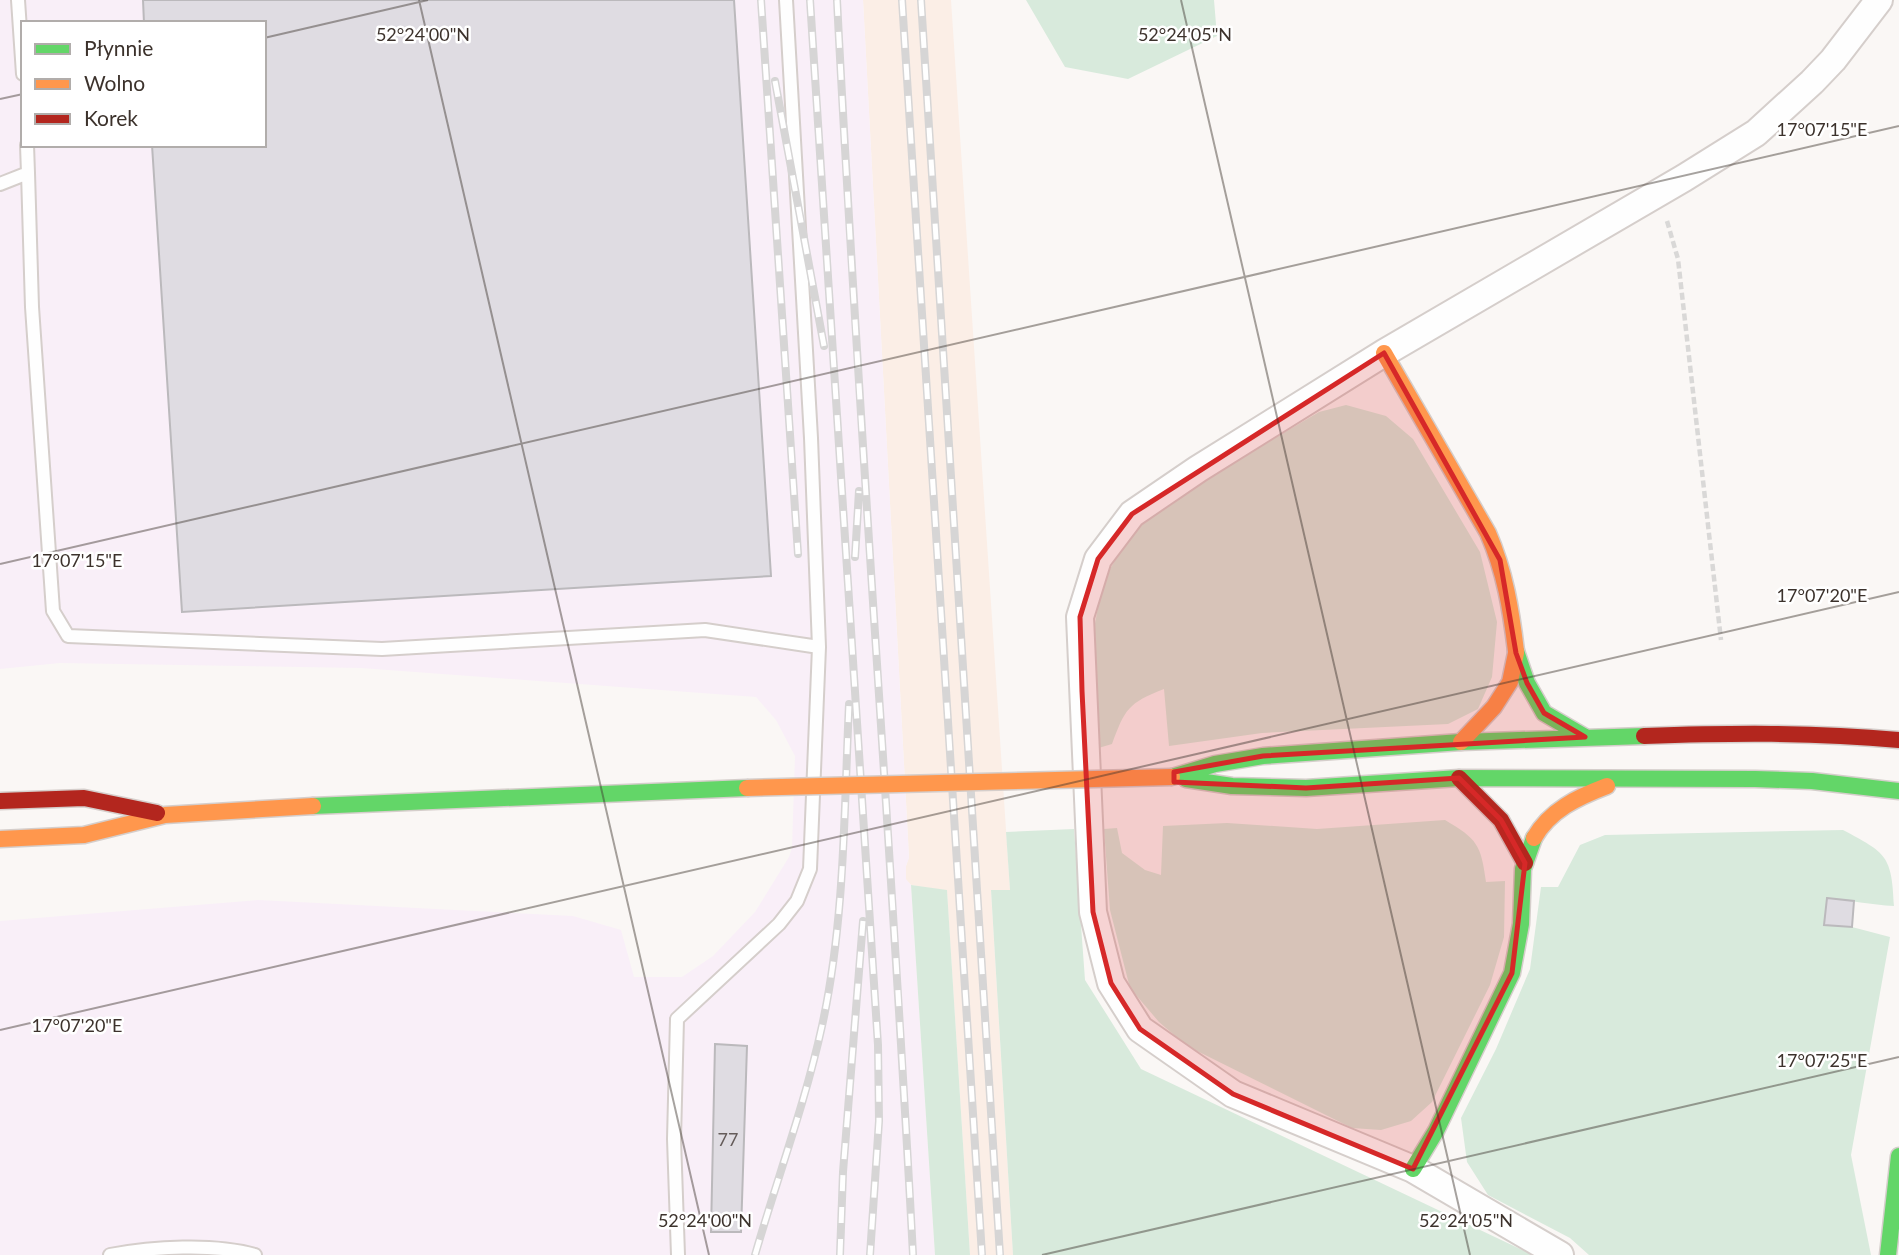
<svg xmlns="http://www.w3.org/2000/svg" width="1899" height="1255" viewBox="0 0 1899 1255" font-family="Lato,sans-serif">
<rect width="100%" height="100%" fill="#faf7f5"/>
<path fill="#fbeee6" d="M 863,0 L 951,0 L 1010,890 L 991,891 L 1013,1255 L 970,1255 L 947,891 L 911,885 L 906,880 L 906,866 L 909,857 Z"/>
<path fill="#f9eff8" fill-rule="evenodd" d="M 0,0 L 863,0 L 909,858 L 906,866 L 906,879 L 911,885 L 935,1255 L 0,1255 L 0,921 L 258,900 L 573,916 L 621,930 L 634,977 L 682,977 L 713,956 L 755,912 L 789,857 L 792,848 L 795,756 L 776,720 L 756,697 L 361,668 L 60,663 L 0,669 ZM 23,23 L 264,23 L 264,145 L 23,145 Z"/>
<path fill="#d8eadc" d="M 1026,0 L 1214,0 L 1217,36 L 1128,79 L 1065,67 Z
M 1346,405 L 1386,416 L 1413,439 L 1480,552 L 1497,622 L 1492,677 L 1478,709 L 1448,724 L 1262,733 L 1169,746 L 1164,689 C 1128,703 1125,709 1112,744 L 1095,749 L 1093,634 L 1103,581 L 1130,535 L 1169,501 L 1319,412 Z
M 1445,820 C 1477,839 1481,844 1486,882 L 1505,881 L 1504,937 L 1490,985 L 1432,1102 L 1411,1121 L 1381,1130 L 1352,1128 L 1187,1046 L 1159,1022 L 1130,988 L 1110,910 L 1104,829 L 1117,828 L 1122,853 L 1145,870 L 1161,875 L 1163,826 L 1227,823 L 1317,829 Z
M 1074,829 L 1085,980 L 1141,1069 L 1533,1255 L 1013,1255 L 991,890 L 1010,890 L 1006,832 Z
M 1843,830 C 1886,853 1892,855 1894,906 C 1871,905 1850,900 1827,898 L 1824,925 L 1852,927 L 1890,937 L 1851,1155 L 1871,1255 L 1589,1255 L 1570,1238 L 1488,1195 L 1467,1162 L 1461,1118 L 1496,1049 L 1530,969 L 1541,887 L 1558,887 L 1580,845 L 1605,835 Z
M 911,885 L 947,890 L 970,1255 L 935,1255 Z"/>
<path fill="#dfdce2" stroke="#bbb9bc" stroke-width="2" d="M 143,0 L 734,0 L 771,576 L 182,612 L 152,145 L 264,145 L 264,23 L 144,23 Z
M 1827,898 L 1854,901 L 1852,927 L 1824,925 Z
M 715,1044 L 747,1046 L 741,1232 L 711,1232 Z"/>
<g fill="none" stroke-linecap="round" stroke-linejoin="round">
<g stroke="#d5cecb" stroke-width="16">
<path id="lane" d="M 18,0 L 23,74
M 786,0 L 811,438 L 819,647
M 28,173 L 32,307 L 53,611 L 68,636 L 382,649 L 705,630 L 819,647 L 810,869 L 797,901 L 779,924 L 677,1019 L 674,1139 L 678,1255
M 0,184 L 28,173 L 27,145
M 110,1255 C 152,1247 214,1243 255,1255"/>
</g>
<g stroke="#d5cecb" stroke-width="30">
<path id="street" d="M 1560,1255 L 1413,1169 L 1233,1094 L 1140,1029 L 1111,983 L 1093,912 L 1080,617 L 1098,559 L 1132,514 L 1198,469 L 1384,353 L 1684,178 L 1756,133 L 1812,82 L 1833,60 L 1879,0"/>
</g>
<g stroke="#d5cecb" stroke-width="19">
<path id="fast" d="M 1516,651 L 1527,683 L 1544,713 L 1585,737
M 1172,777 L 1215,764 L 1263,756 L 1461,742 L 1644,736
M 1186,779 L 1232,786 L 1306,788 L 1459,778 L 1755,779 L 1812,781 L 1899,791
M 313,806 L 747,788
M 1413,1169 L 1436,1131 L 1512,973 L 1521,924 L 1523,869 L 1534,838
M 1888,1255 L 1899,1156"/>
</g>
<g stroke="#d5cecb" stroke-width="19">
<path id="slow" d="M 1384,353 L 1488,533 C 1505,572 1511,609 1516,651
M 1461,742 L 1494,707 L 1510,682 L 1516,653
M 1534,838 C 1550,810 1578,797 1607,786
M 0,839 L 84,835 L 165,815 L 313,806"/>
</g>
<g stroke="#d5cecb" stroke-width="19">
<path id="jam" d="M 1644,736 C 1730,733 1813,732 1899,740
M 1459,778 L 1501,820 L 1525,863
M 0,801 L 84,798 L 157,813"/>
</g>
<path stroke="#d9d8d7" stroke-width="4.5" stroke-dasharray="7 3.5" stroke-linecap="butt" d="M 1667,221 L 1678,259 L 1721,640"/>
<use href="#lane" stroke="#fefefe" stroke-width="12"/>
<use href="#street" stroke="#fefefe" stroke-width="26"/>
<use href="#fast" stroke="#63d668" stroke-width="16"/>
<use href="#slow" stroke="#ff974d" stroke-width="16"/>
<use href="#jam" stroke="#b3261e" stroke-width="16"/>
<g stroke="#d6d5d5" stroke-width="8">
<path id="rail" d="M 761,0 L 798,554
M 810,0 L 878,1045 L 879,1121 L 870,1255
M 837,0 C 858,419 891,836 913,1255
M 902,0 L 982,1255
M 921,0 L 1000,1255
M 775,81 L 824,346
M 855,557 L 859,491
M 755,1255 C 777,1179 805,1104 822,1026 C 845,921 844,811 849,704
M 840,1255 L 843,1172 L 863,921"/>
</g>
<use href="#rail" stroke="#fff" stroke-width="5" stroke-dasharray="16" stroke-linecap="butt"/>
<g stroke="#d5cecb" stroke-width="19" stroke-linecap="butt">
<path id="slow-bridge" d="M 747,788 L 1172,777"/>
</g>
<use href="#slow-bridge" stroke="#ff974d" stroke-width="16"/>
</g>
<path fill="#d62828" fill-opacity="0.2" stroke="#d62828" stroke-width="5" stroke-linejoin="round" d="M 1384,353 L 1500,560 L 1516,653 L 1527,683 L 1544,713 L 1585,737 L 1263,756 L 1174,772 L 1174,782 L 1306,788 L 1459,778 L 1501,820 L 1525,863 L 1512,973 L 1413,1169 L 1233,1094 L 1140,1029 L 1111,983 L 1093,912 L 1082,691 L 1080,617 L 1098,559 L 1132,514 Z"/>
<path fill="none" stroke="#3c322c" stroke-width="2" stroke-opacity="0.45" d="M 419,0 L 709,1255M 1181,0 L 1470,1255M 264,38 L 428,0M 0,99 L 23,94M 0,564 L 1899,126M 0,1030 L 1899,592M 1042,1255 L 1899,1057"/>
<g text-anchor="middle" dominant-baseline="central" stroke-width="5" stroke-linejoin="round" paint-order="stroke">
<g font-size="18" fill="#655c5a">
<text x="728" y="1139">77</text>
</g>
</g>
<g font-size="18" text-anchor="middle" fill="#3c322c" stroke="#fff" stroke-width="5" stroke-linejoin="round" paint-order="stroke">
<text x="423" y="41">52°24'00"N</text>
<text x="1185" y="41">52°24'05"N</text>
<text x="1822" y="136">17°07'15"E</text>
<text x="77" y="567">17°07'15"E</text>
<text x="1822" y="602">17°07'20"E</text>
<text x="77" y="1032">17°07'20"E</text>
<text x="1822" y="1067">17°07'25"E</text>
<text x="705" y="1227">52°24'00"N</text>
<text x="1466" y="1227">52°24'05"N</text>
</g>
<rect x="21" y="21" width="245" height="126" fill="#ffffff" stroke="#b1adab" stroke-width="2"/>
<rect x="35" y="44" width="35" height="10" fill="#63d668" stroke="#b1adab" stroke-width="2"/>
<text x="84" y="56" font-size="21" fill="#3c322c">Płynnie</text>
<rect x="35" y="79" width="35" height="10" fill="#ff974d" stroke="#b1adab" stroke-width="2"/>
<text x="84" y="91" font-size="21" fill="#3c322c">Wolno</text>
<rect x="35" y="114" width="35" height="10" fill="#b3261e" stroke="#b1adab" stroke-width="2"/>
<text x="84" y="126" font-size="21" fill="#3c322c">Korek</text>
</svg>
